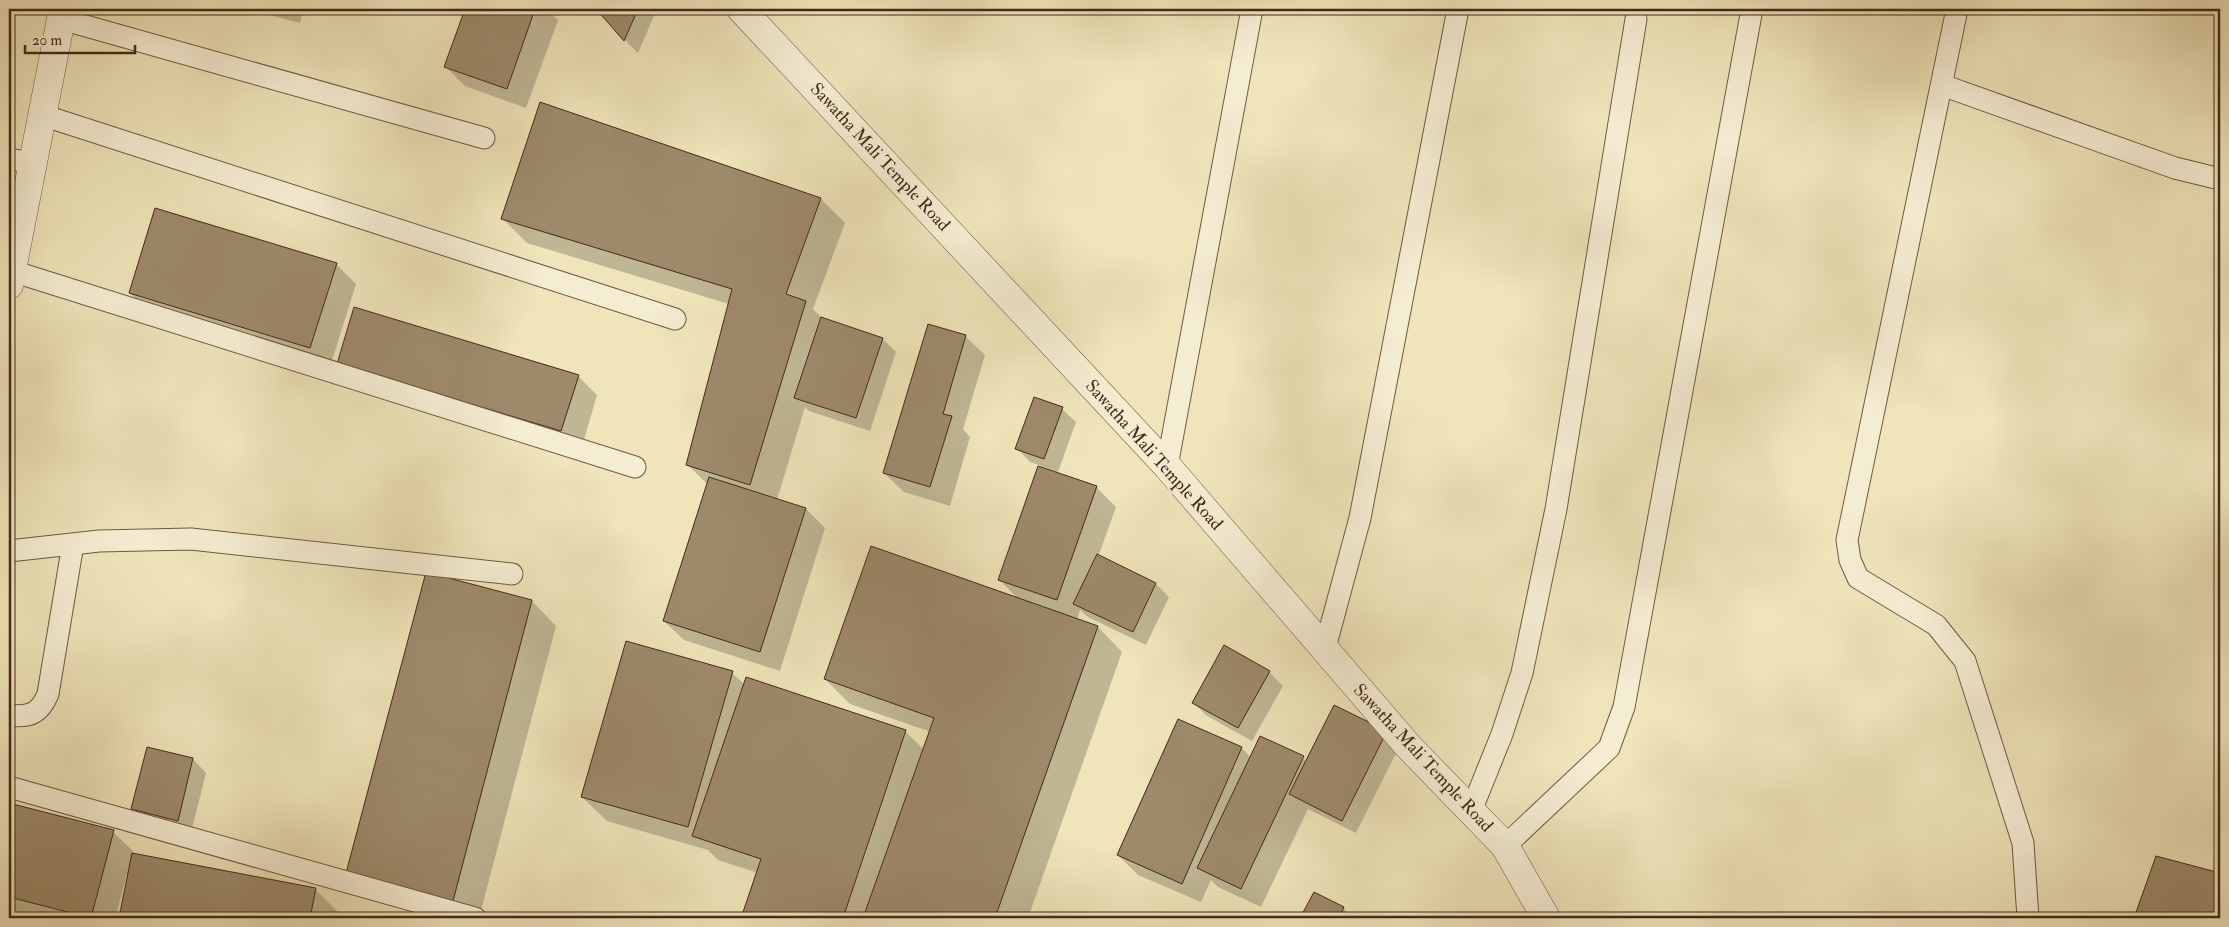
<svg xmlns="http://www.w3.org/2000/svg" width="2229" height="927" viewBox="0 0 2229 927" font-family="'IM FELL Double Pica',serif">
<rect width="100%" height="100%" fill="#efe4ba"/>
<filter id="stains"><feTurbulence type="fractalNoise" baseFrequency=".004" numOctaves="4"/><feColorMatrix values="0 0 0 0 .2 0 0 0 0 .09 0 0 0 0 .02 0 0 0 .5 -.17"/></filter>
<radialGradient id="worn" r=".72"><stop offset=".6" stop-color="#630" stop-opacity="0"/><stop offset="1" stop-color="#630" stop-opacity=".3"/></radialGradient>
<path fill="#0003" d="M 247,9 L 304,9 L 300,23 Z
M 466,9 L 546,9 L 558,20 L 526,108 L 465,86 L 446,67 Z
M 598,9 L 657,9 L 638,53 L 625,40 Z
M 821,199 L 845,223 L 813,309 L 823,319 L 883,339 L 896,352 L 870,431 L 809,411 L 805,407 L 777,500 L 806,509 L 825,528 L 780,671 L 684,640 L 664,621 L 708,485 L 687,464 L 729,304 L 527,243 L 502,218 Z
M 336,264 L 356,284 L 330,367 L 150,313 L 130,293 Z
M 965,336 L 985,355 L 963,429 L 970,437 L 950,506 L 904,492 L 884,473 Z
M 578,376 L 597,395 L 581,450 L 358,383 Z
M 1035,399 L 1062,409 L 1076,422 L 1058,472 L 1030,462 L 1017,448 Z
M 1096,487 L 1116,507 L 1098,557 L 1156,584 L 1169,597 L 1146,645 L 1088,617 L 1080,610 L 1077,620 L 1098,627 L 1122,652 L 1028,918 L 743,918 L 758,873 L 718,860 L 708,850 L 607,821 L 582,797 L 732,673 L 745,685 L 905,731 L 924,750 L 931,732 L 850,704 L 825,679 L 1019,600 L 1000,580 Z
M 532,601 L 556,626 L 479,918 L 372,897 Z
M 1224,647 L 1269,672 L 1283,686 L 1252,741 L 1207,716 L 1194,703 Z
M 1334,706 L 1400,745 L 1356,833 L 1308,809 L 1261,907 L 1218,887 L 1211,880 L 1201,902 L 1138,875 L 1118,855 L 1178,720 L 1242,748 L 1251,758 L 1261,737 L 1307,761 Z
M 147,748 L 193,759 L 206,773 L 191,833 L 146,822 L 132,809 Z
M 9,805 L 113,832 L 133,851 L 132,854 L 315,889 L 340,914 L 339,918 L 120,918 L 129,875 L 127,874 L 115,918 L 37,918 L 9,911 Z
M 2157,857 L 2220,874 L 2220,918 L 2136,918 Z
M 1314,894 L 1343,908 L 1353,918 L 1302,918 Z"/>
<path fill="#9d8a6b" stroke="#442915" d="M 465,9 L 535,9 L 507,89 L 444,67 Z
M 596,9 L 638,9 L 624,41 Z
M 540,102 L 821,198 L 786,294 L 806,301 L 750,485 L 686,465 L 732,289 L 501,219 Z
M 155,208 L 337,263 L 310,348 L 129,293 Z
M 354,307 L 579,375 L 561,431 L 337,364 Z
M 821,317 L 883,338 L 856,418 L 794,398 Z
M 928,324 L 966,335 L 943,414 L 952,416 L 930,487 L 883,473 Z
M 1034,397 L 1063,407 L 1044,459 L 1015,449 Z
M 1038,466 L 1097,486 L 1057,600 L 998,580 Z
M 709,477 L 806,508 L 760,652 L 663,621 Z
M 871,546 L 1098,626 L 995,918 L 863,918 L 934,718 L 824,679 Z
M 1097,554 L 1156,583 L 1133,632 L 1073,604 Z
M 426,572 L 532,600 L 453,901 L 346,873 Z
M 626,641 L 733,671 L 688,827 L 581,797 Z
M 1224,645 L 1270,671 L 1238,728 L 1192,703 Z
M 746,677 L 906,730 L 843,918 L 741,918 L 761,859 L 692,836 Z
M 1334,705 L 1387,731 L 1342,821 L 1289,794 Z
M 1178,719 L 1242,747 L 1182,884 L 1117,855 Z
M 1260,736 L 1304,756 L 1241,889 L 1197,868 Z
M 147,747 L 193,758 L 178,821 L 131,809 Z
M 9,803 L 114,830 L 91,918 L 9,897 Z
M 132,853 L 316,888 L 310,918 L 119,918 Z
M 2156,856 L 2220,873 L 2220,918 L 2134,918 Z
M 1314,892 L 1344,907 L 1339,918 L 1300,918 Z"/>
<g fill="none" stroke-linecap="round" stroke-linejoin="round">
<g stroke="#6f583e" stroke-width="23">
<path id="service" d="M 1957,9 L 1847,540 L 1850,560 L 1858,578 L 1936,625 L 1965,661 L 2023,843 L 2028,918
M 61,19 L 484,138
M 1942,85 L 2175,168 L 2220,179
M 42,115 L 675,319
M 9,159 L 33,163
M 12,271 L 635,467
M 1167,466 L 1252,9
M 9,551 L 99,541 L 191,539 L 512,574
M 1325,648 L 1360,518 L 1458,9
M 9,715 C 30,718 40,713 48,694 L 73,544
M 9,787 L 475,918
M 1471,811 L 1502,734 L 1522,673 L 1556,509 L 1636,19
M 1505,846 L 1609,748 L 1624,707 L 1752,9"/>
</g>
<g stroke="#6f583e" stroke-width="29">
<path id="tertiary" d="M 741,9 L 1167,466 L 1409,747 L 1505,846 L 1546,918
M 9,285 L 63,9"/>
</g>
<use href="#service" stroke="#f5edd2" stroke-width="21"/>
<use href="#tertiary" stroke="#f5edd2" stroke-width="28"/>
</g>
<g text-anchor="middle" dominant-baseline="central" stroke-width="4" stroke-linejoin="round" paint-order="stroke">
<g font-size="18" fill="#442915" stroke="#f5edd2">
<text transform="translate(880 157) rotate(47)">Sawatha Mali Temple Road</text>
<text transform="translate(1154 455) rotate(48)">Sawatha Mali Temple Road</text>
<text transform="translate(1423 758) rotate(47)">Sawatha Mali Temple Road</text>
</g>
</g>
<rect width="2229" height="927" fill="none" stroke="#efe4ba" stroke-width="30"/>
<rect x="10" y="10" width="2209" height="907" fill="none" stroke="#442915" stroke-width="2.5"/>
<rect x="15" y="15" width="2199" height="897" fill="none" stroke="#442915"/>
<path d="M25 45v8h110v-8" fill="none" stroke="#442915" stroke-width="2.5"/>
<text x="32" y="45" font-size="15" fill="#442915" stroke="#f5edd2" stroke-width="4" paint-order="stroke">20 m</text>
<rect width="100%" height="100%" filter="url(#stains)"/>
<rect width="100%" height="100%" fill="url(#worn)"/>
</svg>
